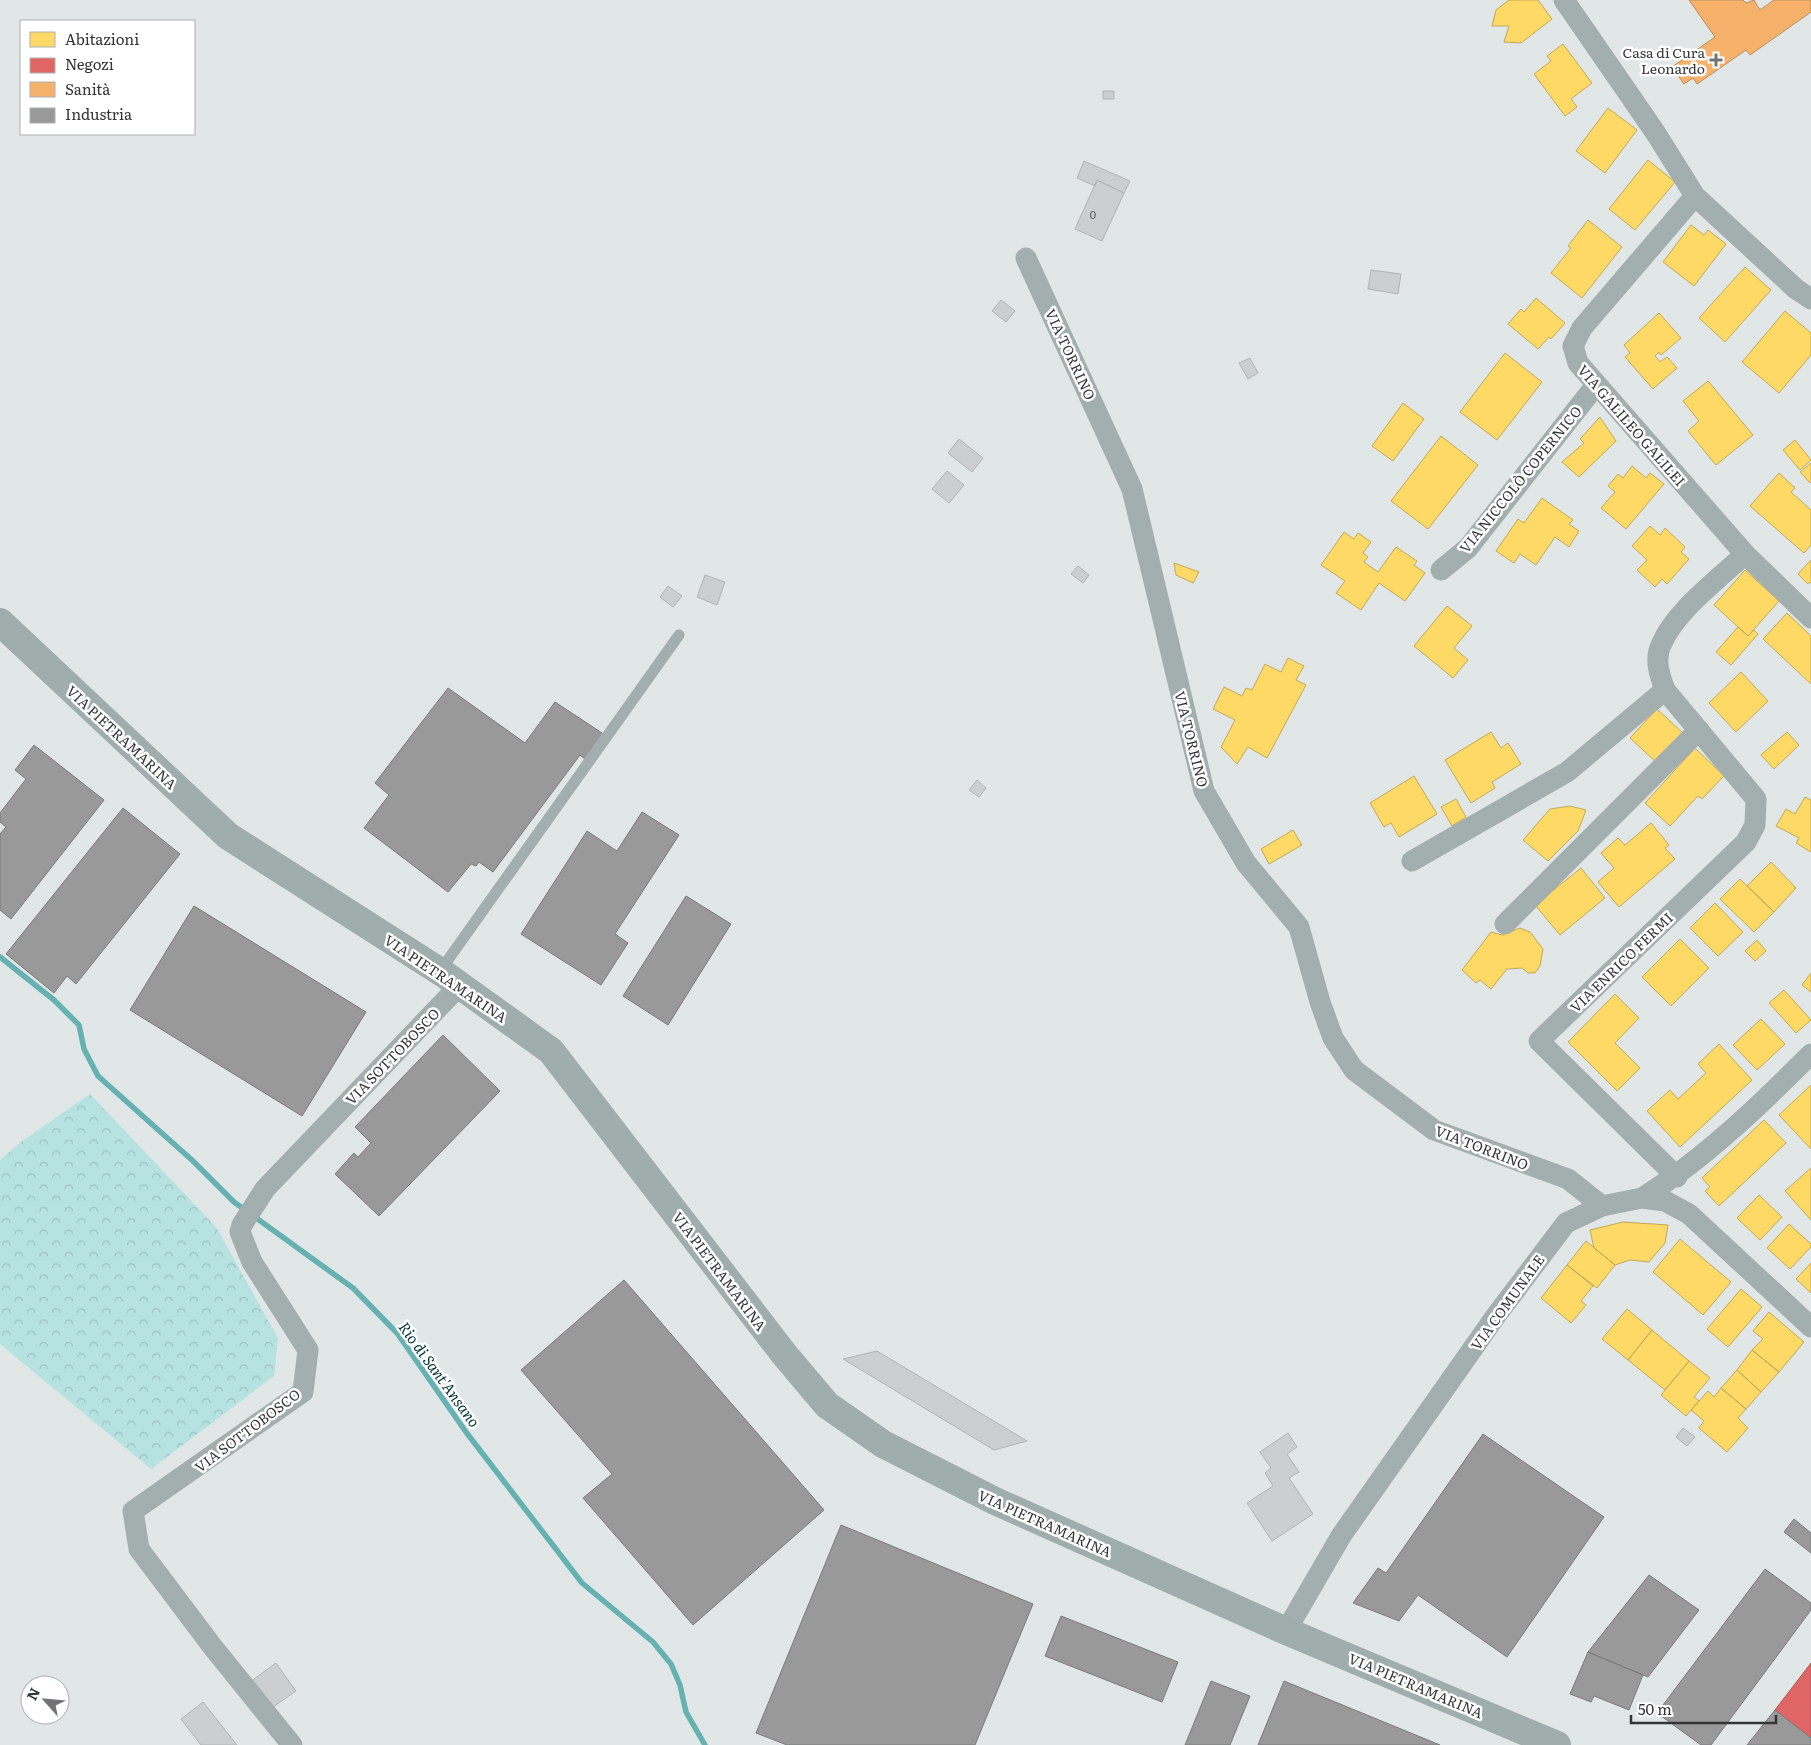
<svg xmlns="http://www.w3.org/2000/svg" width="1811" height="1745" viewBox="0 0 1811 1745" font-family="Literata,serif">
<defs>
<pattern id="forest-crowns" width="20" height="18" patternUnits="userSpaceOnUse" patternTransform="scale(1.25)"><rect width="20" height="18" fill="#b6e2e2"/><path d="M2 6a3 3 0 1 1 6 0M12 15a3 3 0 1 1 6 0" fill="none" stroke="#9dc2c2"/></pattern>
</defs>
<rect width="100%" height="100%" fill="#e1e6e6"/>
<path fill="url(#forest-crowns)" d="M 90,1094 L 216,1227 L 278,1338 L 274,1376 L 151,1469 L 0,1344 L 0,1160 L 21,1142 Z"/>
<path fill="#ffd966" stroke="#c2a858" d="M 1509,0 L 1538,0 L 1552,19 L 1521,43 L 1504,42 L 1509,26 L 1492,26 L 1496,10 Z
M 1563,44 L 1592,83 L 1571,99 L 1577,107 L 1565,116 L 1534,74 L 1551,61 L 1547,56 Z
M 1608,108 L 1637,130 L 1605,173 L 1576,151 Z
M 1648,160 L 1675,182 L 1635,230 L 1609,209 Z
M 1588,220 L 1622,247 L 1582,298 L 1551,273 L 1571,248 L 1568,246 Z
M 1691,225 L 1704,235 L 1708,230 L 1726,244 L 1694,286 L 1663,262 Z
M 1745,267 L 1771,290 L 1725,342 L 1699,318 Z
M 1536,298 L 1565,323 L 1551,339 L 1549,337 L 1538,349 L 1508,324 L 1521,309 L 1524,312 Z
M 1785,311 L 1811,333 L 1811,355 L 1779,393 L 1742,362 Z
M 1659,313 L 1681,338 L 1661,355 L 1659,352 L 1655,356 L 1660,362 L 1667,357 L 1677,368 L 1653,389 L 1625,357 L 1630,353 L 1624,345 Z
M 1505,353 L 1542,382 L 1497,440 L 1460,412 Z
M 1708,381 L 1753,435 L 1716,465 L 1688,431 L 1699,421 L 1683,401 Z
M 1403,403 L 1424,419 L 1393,461 L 1372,446 Z
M 1600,417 L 1616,441 L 1579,477 L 1562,462 L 1584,443 L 1580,439 Z
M 1441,436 L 1478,465 L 1428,529 L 1391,501 Z
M 1795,440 L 1811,460 L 1800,470 L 1783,450 Z
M 1811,463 L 1811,481 L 1810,483 L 1800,472 Z
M 1632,466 L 1646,478 L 1650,473 L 1664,484 L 1626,529 L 1601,508 L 1615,492 L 1608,486 L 1618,474 L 1623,478 Z
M 1779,473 L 1795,488 L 1791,492 L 1811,510 L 1811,545 L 1804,553 L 1750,506 Z
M 1542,498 L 1573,520 L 1569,524 L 1579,531 L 1569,547 L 1555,537 L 1536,565 L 1520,554 L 1514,563 L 1496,551 L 1518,519 L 1524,523 Z
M 1650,526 L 1660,535 L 1665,528 L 1685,547 L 1681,552 L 1689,559 L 1667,584 L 1662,579 L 1655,587 L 1637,570 L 1647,560 L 1632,546 Z
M 1344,532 L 1354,539 L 1358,533 L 1371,542 L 1363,553 L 1368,557 L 1364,562 L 1378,572 L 1396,547 L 1417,561 L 1414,565 L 1425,573 L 1405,601 L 1379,583 L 1361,610 L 1336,593 L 1345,581 L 1321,565 Z
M 1811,560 L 1811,582 L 1808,584 L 1798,574 Z
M 1174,563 L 1199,572 L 1193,583 L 1176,575 Z
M 1745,570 L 1779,601 L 1748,636 L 1714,605 Z
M 1447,606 L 1472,626 L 1454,648 L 1468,660 L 1453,678 L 1414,646 Z
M 1787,613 L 1811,636 L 1811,684 L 1763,639 Z
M 1738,627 L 1748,636 L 1754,630 L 1758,634 L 1731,665 L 1716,652 Z
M 1288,658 L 1304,666 L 1296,680 L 1306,685 L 1267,758 L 1248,747 L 1237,764 L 1221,747 L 1235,720 L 1213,709 L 1224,687 L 1242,696 L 1246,688 L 1252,690 L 1265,664 L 1281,672 Z
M 1741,672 L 1768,701 L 1736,732 L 1709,703 Z
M 1657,709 L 1684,734 L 1657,763 L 1630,738 Z
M 1491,732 L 1501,748 L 1508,743 L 1521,764 L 1492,782 L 1495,788 L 1471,803 L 1445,760 Z
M 1787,732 L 1799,745 L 1774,769 L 1761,755 Z
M 1695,748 L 1724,776 L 1702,799 L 1698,796 L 1670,826 L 1645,803 Z
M 1414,776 L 1437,814 L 1399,837 L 1391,823 L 1384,827 L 1370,803 Z
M 1805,797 L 1811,800 L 1811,852 L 1796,843 L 1799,838 L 1776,826 L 1786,809 L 1795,814 Z
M 1456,799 L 1466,817 L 1452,826 L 1441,807 Z
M 1570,806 L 1586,810 L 1578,831 L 1548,861 L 1523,840 L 1550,809 Z
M 1651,823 L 1669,845 L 1665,848 L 1675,859 L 1619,907 L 1598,882 L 1614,868 L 1601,853 L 1618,838 L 1625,845 Z
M 1293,830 L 1302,845 L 1269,864 L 1261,849 Z
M 1771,862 L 1796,888 L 1774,912 L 1747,886 Z
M 1581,868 L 1605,898 L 1560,935 L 1535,905 Z
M 1740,879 L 1774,912 L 1754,932 L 1720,899 Z
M 1715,903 L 1743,932 L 1718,956 L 1690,928 Z
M 1520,928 L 1530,932 L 1543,949 L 1540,966 L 1535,973 L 1528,973 L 1522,968 L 1507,969 L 1491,989 L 1480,980 L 1476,983 L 1462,970 L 1491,932 L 1502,935 Z
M 1680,939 L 1709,968 L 1671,1006 L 1642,977 Z
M 1757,940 L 1766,951 L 1755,961 L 1745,951 Z
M 1811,973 L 1811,992 L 1802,985 Z
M 1784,990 L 1811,1020 L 1796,1033 L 1769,1003 Z
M 1615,994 L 1639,1018 L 1615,1043 L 1640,1068 L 1617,1091 L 1568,1042 Z
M 1761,1019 L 1785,1044 L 1757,1070 L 1733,1045 Z
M 1719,1044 L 1752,1080 L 1680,1147 L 1647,1111 L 1670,1090 L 1678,1099 L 1706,1073 L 1698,1064 Z
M 1811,1085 L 1811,1149 L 1779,1115 Z
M 1764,1120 L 1786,1143 L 1719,1206 L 1705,1191 L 1710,1187 L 1702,1178 Z
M 1811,1168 L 1811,1220 L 1785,1191 Z
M 1759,1195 L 1782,1217 L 1760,1240 L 1737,1218 Z
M 1623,1222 L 1668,1225 L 1665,1243 L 1649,1262 L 1630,1260 L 1615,1265 L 1594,1248 L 1590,1230 Z
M 1789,1224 L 1811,1244 L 1811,1247 L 1790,1269 L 1767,1248 Z
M 1680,1239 L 1731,1282 L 1703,1315 L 1653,1272 Z
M 1586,1241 L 1615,1265 L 1597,1288 L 1567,1265 Z
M 1811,1263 L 1811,1293 L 1796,1279 Z
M 1567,1265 L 1593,1286 L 1581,1301 L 1586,1305 L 1571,1323 L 1541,1298 Z
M 1741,1289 L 1762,1307 L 1728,1347 L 1707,1329 Z
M 1627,1309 L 1652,1330 L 1628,1360 L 1602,1339 Z
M 1769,1312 L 1804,1342 L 1779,1372 L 1752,1350 L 1763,1339 L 1753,1331 Z
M 1652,1330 L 1689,1361 L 1665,1390 L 1628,1360 Z
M 1752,1350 L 1779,1372 L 1761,1392 L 1737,1370 Z
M 1689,1361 L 1710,1378 L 1694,1397 L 1699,1401 L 1686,1416 L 1661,1395 Z
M 1737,1370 L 1761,1392 L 1746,1409 L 1721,1388 Z
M 1721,1388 L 1746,1409 L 1738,1418 L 1748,1428 L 1727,1452 L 1699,1428 L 1704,1421 L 1691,1410 L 1708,1391 L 1714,1397 Z"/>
<path fill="#e06666" stroke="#ac5858" d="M 1811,1663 L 1811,1738 L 1775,1710 Z"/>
<path fill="#f6b26b" stroke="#bc8d5b" d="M 1689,0 L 1743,0 L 1746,3 L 1754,0 L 1760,10 L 1774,0 L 1811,0 L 1811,12 L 1750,55 L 1746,50 L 1697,84 L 1693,78 L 1684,84 L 1672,67 L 1715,37 Z"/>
<path fill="#999" stroke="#7b7b7b" d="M 448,688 L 525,743 L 555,702 L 605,735 L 586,760 L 580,755 L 493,872 L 479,862 L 476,866 L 471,864 L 448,892 L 364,828 L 389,795 L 375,783 Z
M 34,745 L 104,800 L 11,919 L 0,910 L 0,834 L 6,827 L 0,822 L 0,813 L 26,779 L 15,770 Z
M 123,808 L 180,854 L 76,984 L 67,976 L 54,993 L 6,954 Z
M 642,812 L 679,835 L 615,934 L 628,943 L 601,985 L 521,934 L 587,831 L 617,851 Z
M 686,896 L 731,924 L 668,1025 L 623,996 Z
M 194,906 L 366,1012 L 302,1116 L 130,1010 Z
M 443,1035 L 500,1091 L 379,1216 L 335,1174 L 354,1153 L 358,1157 L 371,1143 L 355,1127 Z
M 624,1280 L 824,1510 L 693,1625 L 583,1498 L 612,1474 L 521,1370 Z
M 1483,1434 L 1604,1517 L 1507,1657 L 1418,1595 L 1399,1621 L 1353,1603 L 1378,1568 L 1386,1573 Z
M 1794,1519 L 1811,1533 L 1811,1553 L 1784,1532 Z
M 841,1525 L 1033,1604 L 975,1745 L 787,1745 L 756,1733 Z
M 1765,1569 L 1811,1603 L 1811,1610 L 1711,1745 L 1701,1745 L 1657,1713 Z
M 1649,1575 L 1699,1610 L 1648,1677 L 1588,1652 Z
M 1061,1616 L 1178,1662 L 1162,1702 L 1045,1656 Z
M 1588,1652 L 1643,1675 L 1629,1710 L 1594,1696 L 1591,1702 L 1570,1694 Z
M 1211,1681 L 1250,1696 L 1230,1745 L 1185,1745 Z
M 1284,1681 L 1440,1745 L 1258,1745 Z
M 1775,1710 L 1811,1738 L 1811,1745 L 1747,1745 Z"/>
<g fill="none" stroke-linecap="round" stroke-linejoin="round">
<path stroke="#66b1b2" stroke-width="5.5" d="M 0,957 L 54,1000 L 79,1025 L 84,1049 L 98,1076 L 193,1161 L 234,1202 L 353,1288 L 397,1333 L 466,1432 L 582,1583 L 653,1642 L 671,1664 L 680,1685 L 686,1712 L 705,1745"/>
</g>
<path fill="#cccfcf" stroke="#b0b4b4" d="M 1103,91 L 1114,91 L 1114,99 L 1103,99 Z
M 1084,161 L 1130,181 L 1124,193 L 1097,180 L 1095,186 L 1077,178 Z
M 1097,180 L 1124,193 L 1102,241 L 1075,229 Z
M 1371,270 L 1401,274 L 1398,294 L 1368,289 Z
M 1001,300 L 1015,311 L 1006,322 L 992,311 Z
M 1250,358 L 1258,373 L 1248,379 L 1239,363 Z
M 959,439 L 983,458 L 972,472 L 948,453 Z
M 947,471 L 964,485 L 949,503 L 932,489 Z
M 1078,566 L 1089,575 L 1083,583 L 1071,574 Z
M 705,575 L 725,582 L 717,605 L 697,597 Z
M 668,586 L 682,596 L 673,607 L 660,597 Z
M 977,780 L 986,788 L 979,797 L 969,790 Z
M 877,1351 L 1027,1441 L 994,1450 L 843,1359 Z
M 1683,1428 L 1695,1437 L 1687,1446 L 1676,1437 Z
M 1288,1433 L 1297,1447 L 1287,1454 L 1299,1472 L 1289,1478 L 1313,1514 L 1272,1541 L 1247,1503 L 1273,1486 L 1265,1473 L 1271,1468 L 1260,1452 Z
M 276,1663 L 296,1691 L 270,1709 L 250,1682 Z
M 203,1702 L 237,1745 L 201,1745 L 181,1719 Z"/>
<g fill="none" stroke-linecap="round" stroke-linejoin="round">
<path stroke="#a3afaf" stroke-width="11" d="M 440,971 L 679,635"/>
<path stroke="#a3afaf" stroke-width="21" d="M 1564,0 L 1655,132 L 1695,196 L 1796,289 L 1811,299
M 1695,196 L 1582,328 L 1573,346 L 1578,363 L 1745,554 L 1811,618
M 1026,258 L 1132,489 L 1204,791 L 1246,863 L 1299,927 L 1320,1002 L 1333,1038 L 1354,1070 L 1434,1130 L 1568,1179 L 1602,1206
M 1441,570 L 1468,548 L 1596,385
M 1412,861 L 1567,772 L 1665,690
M 1505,924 L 1699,730
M 1677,1177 L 1539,1041 L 1746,842 L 1755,825 L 1756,799 L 1665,690 C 1660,676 1654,660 1661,645 C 1675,611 1718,580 1745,554
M 1642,1198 C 1704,1159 1759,1106 1811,1054
M 1286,1631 L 1341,1536 L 1495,1317 L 1566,1223 L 1602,1206 L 1642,1198 L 1665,1201 L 1689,1214 L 1811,1327
M 292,1745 L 212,1646 L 139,1549 L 133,1511 L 303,1392 L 308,1350 L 252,1262 L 240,1232 L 242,1225 L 265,1189 L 460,985"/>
<path stroke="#a0adad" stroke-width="28" d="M 0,622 L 228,836 L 444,974 L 551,1051 L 784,1354 L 827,1405 L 883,1444 L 995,1501 L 1286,1631 L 1557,1745"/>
</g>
<path fill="#717474" stroke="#fff" stroke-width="2" d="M1713.5 52.5h5v5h5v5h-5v5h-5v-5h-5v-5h5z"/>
<g text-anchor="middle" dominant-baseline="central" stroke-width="5" stroke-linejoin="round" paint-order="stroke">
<g font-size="11" fill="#5a5c5c">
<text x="1093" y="214">0</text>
</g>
<g font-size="14" fill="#343636" stroke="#fff" text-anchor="end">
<text x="1705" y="52">Casa di Cura<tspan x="1705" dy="16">Leonardo</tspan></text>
</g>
<g font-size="14" fill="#343636" stroke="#fff">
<text transform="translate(1071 354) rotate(65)">VIA TORRINO</text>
<text transform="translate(1632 425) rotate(49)">VIA GALILEO GALILEI</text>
<text transform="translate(1520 479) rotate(-51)">VIA NICCOLÒ COPERNICO</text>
<text transform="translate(122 737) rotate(43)">VIA PIETRAMARINA</text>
<text transform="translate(1192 739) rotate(76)">VIA TORRINO</text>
<text transform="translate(1621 962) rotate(-44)">VIA ENRICO FERMI</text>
<text transform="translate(446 978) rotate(34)">VIA PIETRAMARINA</text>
<text transform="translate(392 1056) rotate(-46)">VIA SOTTOBOSCO</text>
<text transform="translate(1482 1147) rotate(21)">VIA TORRINO</text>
<text transform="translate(720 1271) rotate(53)">VIA PIETRAMARINA</text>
<text transform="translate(1507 1302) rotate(-54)">VIA COMUNALE</text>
<text transform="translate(247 1430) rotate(-37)">VIA SOTTOBOSCO</text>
<text transform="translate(1045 1523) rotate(24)">VIA PIETRAMARINA</text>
<text transform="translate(1416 1685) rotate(23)">VIA PIETRAMARINA</text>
</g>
<g font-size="15" font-style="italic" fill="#013434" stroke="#fff">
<text transform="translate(440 1374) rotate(54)">Rio di Sant'Ansano</text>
</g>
</g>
<rect x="20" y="20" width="175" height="115" fill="#ffffff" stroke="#aeafaf"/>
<rect x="30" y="32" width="25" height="15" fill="#ffd966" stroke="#aeafaf"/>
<text x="65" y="45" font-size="15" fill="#343636">Abitazioni</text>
<rect x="30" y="58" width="25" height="15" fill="#e06666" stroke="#aeafaf"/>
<text x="65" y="70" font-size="15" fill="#343636">Negozi</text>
<rect x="30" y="82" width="25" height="15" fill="#f6b26b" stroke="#aeafaf"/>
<text x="65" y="95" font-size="15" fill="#343636">Sanità</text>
<rect x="30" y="108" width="25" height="15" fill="#999999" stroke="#aeafaf"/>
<text x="65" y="120" font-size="15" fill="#343636">Industria</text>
<g transform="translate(45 1700) rotate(297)"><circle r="24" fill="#ffffff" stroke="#aeafaf"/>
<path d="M0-4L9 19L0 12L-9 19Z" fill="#717474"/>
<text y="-8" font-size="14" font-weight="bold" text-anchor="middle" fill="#343636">N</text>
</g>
<path d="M1631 1715v8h145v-8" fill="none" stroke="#343636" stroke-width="2.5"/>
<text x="1638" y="1715" font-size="15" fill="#343636" stroke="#ffffff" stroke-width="4" paint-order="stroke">50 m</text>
</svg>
